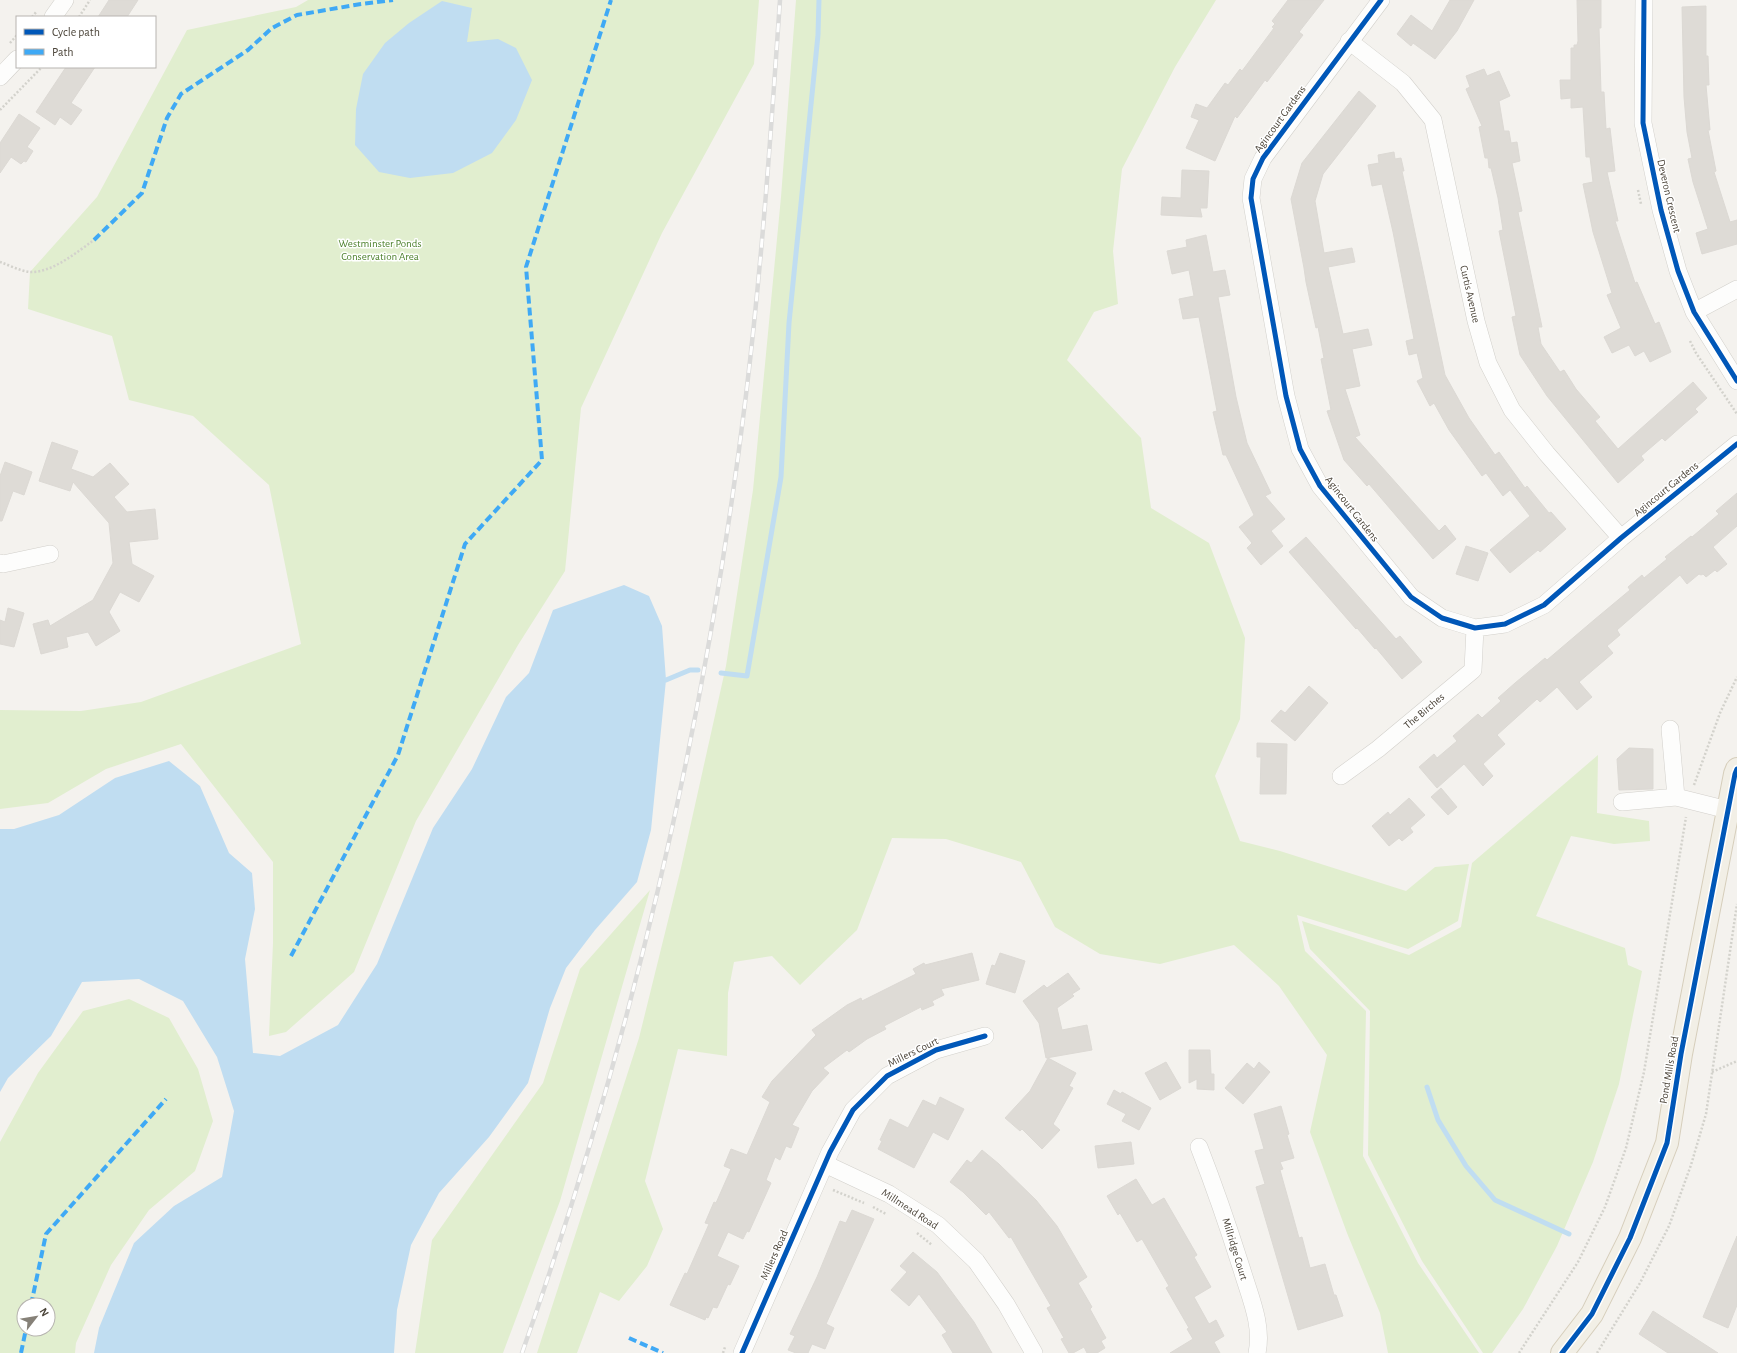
<svg xmlns="http://www.w3.org/2000/svg" width="1737" height="1353" viewBox="0 0 1737 1353" font-family="'Alegreya Sans',sans-serif">
<rect width="100%" height="100%" fill="#f4f2ee"/>
<path fill="#e1eecf" fill-rule="evenodd" d="M 308,0 L 759,0 L 754,64 L 662,233 L 581,408 L 565,571 L 518,645 L 416,821 L 354,972 L 286,1032 L 269,1036 L 273,943 L 273,862 L 181,744 L 106,769 L 48,803 L 0,809 L 0,710 L 81,711 L 141,702 L 301,644 L 269,485 L 193,416 L 129,400 L 112,336 L 28,309 L 30,272 L 97,197 L 187,30 L 296,7 Z
M 796,0 L 1216,0 L 1175,67 L 1122,169 L 1113,251 L 1118,304 L 1094,312 L 1067,360 L 1141,438 L 1151,508 L 1209,543 L 1245,638 L 1240,719 L 1215,776 L 1240,841 L 1280,851 L 1406,891 L 1435,867 L 1469,864 L 1458,921 L 1408,949 L 1297,915 L 1305,951 L 1366,1011 L 1363,1156 L 1418,1263 L 1479,1353 L 1388,1353 L 1380,1313 L 1347,1233 L 1310,1132 L 1327,1055 L 1279,986 L 1234,945 L 1160,964 L 1100,954 L 1055,927 L 1021,862 L 946,839 L 892,838 L 857,930 L 800,985 L 772,956 L 734,962 L 728,993 L 727,1056 L 678,1049 L 645,1181 L 663,1229 L 647,1266 L 619,1301 L 600,1292 L 577,1353 L 537,1353 L 639,1038 L 681,868 L 726,666 L 753,490 L 781,197 Z
M 1598,755 L 1597,813 L 1649,821 L 1650,841 L 1614,844 L 1571,836 L 1536,916 L 1625,948 L 1628,965 L 1642,971 L 1619,1084 L 1593,1162 L 1557,1246 L 1523,1309 L 1492,1353 L 1483,1353 L 1422,1261 L 1368,1155 L 1370,1011 L 1310,949 L 1302,921 L 1409,955 L 1461,927 L 1472,863 Z
M 650,890 L 560,1201 L 503,1353 L 415,1353 L 432,1240 L 543,1083 L 580,969 Z
M 129,999 L 169,1018 L 198,1069 L 213,1121 L 195,1171 L 149,1210 L 111,1265 L 76,1343 L 75,1353 L 0,1353 L 0,1142 L 38,1073 L 83,1011 ZM 24,1305 L 48,1305 L 48,1329 L 24,1329 Z"/>
<path fill="#c0ddf1" d="M 442,1 L 472,8 L 467,42 L 498,39 L 516,48 L 532,80 L 516,120 L 492,153 L 453,173 L 410,178 L 379,172 L 355,145 L 356,109 L 363,74 L 385,43 L 409,23 Z
M 624,585 L 649,596 L 662,626 L 666,680 L 651,830 L 637,882 L 595,930 L 566,968 L 550,1008 L 528,1083 L 489,1137 L 439,1193 L 411,1245 L 397,1310 L 394,1353 L 94,1353 L 99,1328 L 134,1243 L 174,1206 L 222,1177 L 234,1111 L 217,1057 L 183,1001 L 139,979 L 82,982 L 51,1036 L 8,1078 L 0,1092 L 0,829 L 14,829 L 59,815 L 115,778 L 169,761 L 200,786 L 229,853 L 252,873 L 255,909 L 245,959 L 253,1053 L 280,1056 L 338,1025 L 377,964 L 433,828 L 472,769 L 506,697 L 529,673 L 553,610 Z"/>
<g fill="none" stroke-linecap="round" stroke-linejoin="round">
<path stroke="#c0ddf1" stroke-width="5" d="M 721,673 L 747,676 L 781,477 L 789,323 L 818,35 L 819,0
M 666,680 L 690,670 L 698,670
M 1427,1087 L 1438,1120 L 1466,1166 L 1495,1200 L 1569,1234"/>
</g>
<path fill="#dedbd6" stroke="#dcd9d4" d="M 109,0 L 138,0 L 127,17 L 98,17 Z
M 1288,0 L 1324,0 L 1299,32 L 1303,35 L 1267,82 L 1265,80 L 1237,118 L 1235,116 L 1215,161 L 1186,148 L 1199,120 L 1191,117 L 1196,104 L 1207,108 L 1225,83 L 1228,85 L 1240,69 L 1242,71 L 1274,28 L 1272,27 L 1275,24 L 1272,21 Z
M 1450,0 L 1474,0 L 1457,31 L 1435,59 L 1413,43 L 1411,46 L 1397,34 L 1411,15 L 1432,31 Z
M 1577,0 L 1601,0 L 1601,28 L 1599,28 L 1601,92 L 1604,92 L 1606,129 L 1610,128 L 1615,171 L 1607,172 L 1618,221 L 1615,221 L 1635,283 L 1637,282 L 1655,324 L 1659,322 L 1671,352 L 1650,362 L 1644,351 L 1635,356 L 1629,345 L 1612,353 L 1604,337 L 1621,328 L 1607,295 L 1612,293 L 1593,232 L 1583,184 L 1593,182 L 1590,157 L 1586,157 L 1583,107 L 1571,108 L 1571,98 L 1561,99 L 1560,80 L 1571,80 L 1571,48 L 1574,48 L 1574,45 L 1577,45 L 1578,41 Z
M 1706,6 L 1706,56 L 1708,56 L 1709,85 L 1706,85 L 1710,130 L 1708,130 L 1716,171 L 1714,172 L 1730,222 L 1737,220 L 1737,244 L 1702,254 L 1696,233 L 1708,229 L 1693,182 L 1688,159 L 1692,158 L 1687,132 L 1684,97 L 1682,7 Z
M 66,67 L 95,67 L 71,103 L 82,110 L 71,125 L 60,117 L 55,125 L 36,112 Z
M 1484,69 L 1487,76 L 1499,71 L 1510,96 L 1499,101 L 1504,131 L 1509,131 L 1511,143 L 1517,142 L 1520,161 L 1512,163 L 1522,211 L 1518,212 L 1542,327 L 1538,327 L 1541,344 L 1560,372 L 1564,370 L 1576,389 L 1600,417 L 1595,421 L 1618,449 L 1693,382 L 1707,398 L 1695,409 L 1698,412 L 1684,424 L 1665,441 L 1662,438 L 1641,456 L 1644,460 L 1618,483 L 1547,396 L 1520,355 L 1512,317 L 1516,316 L 1499,231 L 1503,230 L 1498,198 L 1491,168 L 1489,168 L 1488,158 L 1485,158 L 1479,127 L 1482,126 L 1466,89 L 1470,87 L 1466,76 Z
M 1359,91 L 1376,106 L 1323,174 L 1315,201 L 1324,253 L 1352,248 L 1355,262 L 1328,267 L 1343,334 L 1368,329 L 1372,345 L 1352,349 L 1360,386 L 1345,389 L 1360,435 L 1355,437 L 1439,531 L 1445,525 L 1456,539 L 1433,559 L 1369,484 L 1367,486 L 1344,460 L 1327,411 L 1331,410 L 1321,359 L 1324,358 L 1318,327 L 1316,328 L 1306,282 L 1304,268 L 1291,199 L 1302,163 Z
M 19,114 L 40,128 L 27,147 L 33,151 L 26,162 L 24,161 L 21,164 L 11,157 L 0,173 L 0,143 Z
M 1394,152 L 1395,159 L 1401,158 L 1404,171 L 1402,171 L 1445,375 L 1469,418 L 1495,455 L 1499,452 L 1525,488 L 1527,486 L 1549,513 L 1551,512 L 1566,529 L 1540,552 L 1538,550 L 1510,573 L 1490,550 L 1530,516 L 1510,490 L 1503,496 L 1486,473 L 1482,476 L 1449,430 L 1434,403 L 1430,406 L 1417,381 L 1423,378 L 1417,353 L 1409,355 L 1406,341 L 1414,339 L 1393,232 L 1382,184 L 1372,186 L 1368,165 L 1379,163 L 1378,155 Z
M 1182,170 L 1209,171 L 1207,208 L 1200,208 L 1202,217 L 1161,215 L 1162,197 L 1181,198 Z
M 1206,235 L 1213,272 L 1225,270 L 1230,295 L 1218,297 L 1236,397 L 1247,443 L 1271,493 L 1265,496 L 1285,519 L 1271,531 L 1283,546 L 1261,565 L 1247,548 L 1252,543 L 1239,527 L 1254,515 L 1226,455 L 1223,455 L 1213,412 L 1217,411 L 1199,317 L 1183,319 L 1179,299 L 1194,296 L 1189,270 L 1172,274 L 1167,251 L 1187,247 L 1186,240 Z
M 52,442 L 78,451 L 71,469 L 93,477 L 110,463 L 129,484 L 114,497 L 127,512 L 155,509 L 158,539 L 129,542 L 132,564 L 154,576 L 139,602 L 120,592 L 109,612 L 120,631 L 96,646 L 88,632 L 66,637 L 68,647 L 41,654 L 33,624 L 48,620 L 50,626 L 93,600 L 113,563 L 109,523 L 73,482 L 70,491 L 39,481 Z
M 5,462 L 32,472 L 24,495 L 13,491 L 2,521 L 0,521 L 0,476 Z
M 1737,493 L 1737,526 L 1713,547 L 1727,564 L 1717,572 L 1715,570 L 1706,577 L 1703,574 L 1701,575 L 1699,574 L 1687,584 L 1680,575 L 1617,630 L 1620,635 L 1607,646 L 1613,653 L 1579,682 L 1592,697 L 1577,710 L 1557,687 L 1540,702 L 1537,699 L 1497,735 L 1505,744 L 1483,764 L 1493,776 L 1483,786 L 1464,764 L 1437,788 L 1419,767 L 1434,754 L 1437,758 L 1457,741 L 1453,736 L 1478,714 L 1482,718 L 1501,701 L 1498,698 L 1515,683 L 1545,658 L 1547,660 L 1594,620 L 1630,590 L 1628,587 L 1642,575 L 1644,578 L 1667,559 L 1665,557 L 1691,536 L 1692,537 L 1719,514 L 1716,511 Z
M 1306,537 L 1396,639 L 1400,636 L 1422,662 L 1402,679 L 1376,648 L 1375,649 L 1357,628 L 1356,629 L 1289,552 Z
M 1466,546 L 1488,553 L 1478,581 L 1456,574 Z
M 8,608 L 24,613 L 14,647 L 0,644 L 0,620 L 5,622 Z
M 1309,686 L 1328,703 L 1295,741 L 1271,721 L 1281,710 L 1285,713 Z
M 1257,743 L 1287,744 L 1286,794 L 1260,794 L 1261,757 L 1257,757 Z
M 1629,748 L 1653,749 L 1653,789 L 1619,790 L 1617,759 Z
M 1441,788 L 1457,807 L 1448,815 L 1431,797 Z
M 1409,798 L 1425,815 L 1410,828 L 1413,832 L 1402,841 L 1399,838 L 1389,846 L 1372,826 L 1388,812 L 1390,815 Z
M 972,953 L 979,980 L 941,989 L 944,995 L 932,1001 L 934,1005 L 922,1010 L 921,1007 L 884,1026 L 886,1029 L 867,1039 L 849,1052 L 847,1050 L 823,1068 L 829,1073 L 812,1091 L 792,1125 L 799,1128 L 791,1148 L 786,1146 L 780,1160 L 775,1157 L 766,1180 L 771,1183 L 749,1232 L 747,1231 L 743,1239 L 728,1232 L 717,1256 L 739,1266 L 730,1285 L 728,1284 L 717,1308 L 713,1307 L 708,1318 L 706,1317 L 705,1320 L 670,1305 L 685,1273 L 687,1274 L 709,1224 L 705,1223 L 714,1202 L 716,1203 L 731,1169 L 724,1166 L 731,1149 L 747,1155 L 770,1102 L 762,1097 L 772,1081 L 816,1035 L 812,1030 L 847,1005 L 861,998 L 862,1001 L 916,974 L 913,969 L 924,963 L 925,965 Z
M 1000,953 L 1025,961 L 1015,993 L 986,984 L 992,965 L 995,966 Z
M 1068,973 L 1080,989 L 1072,994 L 1074,996 L 1057,1008 L 1062,1030 L 1087,1025 L 1092,1050 L 1046,1058 L 1039,1023 L 1023,1001 L 1044,985 L 1047,988 Z
M 1189,1050 L 1210,1050 L 1211,1074 L 1214,1074 L 1214,1090 L 1197,1089 L 1197,1079 L 1189,1083 Z
M 1048,1058 L 1076,1073 L 1069,1086 L 1073,1088 L 1053,1124 L 1060,1130 L 1042,1149 L 1022,1129 L 1020,1131 L 1005,1118 L 1030,1091 Z
M 1166,1062 L 1181,1088 L 1160,1100 L 1145,1073 Z
M 1259,1062 L 1270,1072 L 1243,1104 L 1225,1088 L 1247,1063 L 1254,1069 Z
M 1114,1090 L 1121,1094 L 1122,1092 L 1151,1108 L 1139,1130 L 1122,1121 L 1126,1114 L 1107,1104 Z
M 940,1097 L 964,1109 L 948,1140 L 933,1132 L 914,1168 L 878,1149 L 882,1141 L 880,1140 L 890,1119 L 908,1128 L 923,1100 L 936,1106 Z
M 1281,1106 L 1289,1134 L 1287,1135 L 1294,1158 L 1280,1162 L 1283,1169 L 1280,1170 L 1291,1209 L 1299,1238 L 1302,1237 L 1310,1268 L 1325,1264 L 1334,1295 L 1336,1295 L 1343,1316 L 1298,1330 L 1256,1187 L 1265,1184 L 1255,1151 L 1264,1149 L 1254,1114 Z
M 1131,1142 L 1134,1164 L 1098,1168 L 1095,1146 Z
M 982,1150 L 999,1164 L 1036,1200 L 1057,1226 L 1087,1277 L 1078,1283 L 1092,1307 L 1090,1309 L 1106,1338 L 1101,1341 L 1105,1348 L 1097,1353 L 1087,1353 L 1084,1347 L 1073,1353 L 1069,1353 L 1061,1339 L 1064,1338 L 1047,1308 L 1051,1306 L 1011,1237 L 1009,1238 L 989,1212 L 986,1215 L 963,1192 L 950,1182 L 967,1160 L 971,1163 Z
M 1136,1179 L 1152,1205 L 1164,1198 L 1197,1255 L 1194,1257 L 1211,1287 L 1194,1297 L 1209,1324 L 1216,1320 L 1224,1336 L 1214,1342 L 1220,1353 L 1170,1353 L 1193,1339 L 1187,1329 L 1189,1328 L 1166,1288 L 1169,1286 L 1142,1239 L 1137,1242 L 1120,1213 L 1118,1215 L 1107,1196 Z
M 852,1210 L 874,1219 L 826,1324 L 834,1328 L 825,1349 L 812,1344 L 808,1353 L 796,1353 L 788,1350 L 795,1336 L 790,1334 L 817,1277 L 840,1221 L 846,1223 Z
M 1737,1236 L 1737,1305 L 1728,1328 L 1703,1317 Z
M 913,1252 L 937,1272 L 974,1322 L 992,1353 L 953,1353 L 942,1335 L 947,1332 L 919,1294 L 909,1306 L 891,1290 L 907,1272 L 900,1266 Z
M 1653,1311 L 1718,1353 L 1668,1353 L 1639,1334 Z"/>
<g fill="none" stroke-linecap="round" stroke-linejoin="round">
<g stroke="#d2d0cb" stroke-width="18">
<path id="minor" d="M 1381,0 L 1263,158 L 1253,179 L 1251,198 L 1286,396 L 1300,449 L 1320,486 L 1411,597 L 1442,618 L 1475,628 L 1505,624 L 1544,605 L 1621,538 L 1737,444
M 1644,0 L 1643,123 L 1661,210 L 1678,271 L 1694,312 L 1737,381
M 53,17 L 65,0
M 1349,41 L 1403,83 L 1433,120 L 1476,321 L 1488,363 L 1512,410 L 1547,454 L 1621,538
M 0,77 L 17,59
M 1694,312 L 1737,289
M 0,563 L 3,564 L 50,554
M 1670,729 L 1676,797
M 1341,776 L 1378,749 L 1473,670 L 1475,628
M 1622,802 L 1676,797 L 1728,810
M 1199,1147 C 1215,1188 1229,1229 1242,1270 C 1250,1297 1263,1325 1257,1353
M 825,1164 L 889,1194 L 938,1225 L 976,1261 L 1006,1304 L 1034,1353
M 742,1353 L 830,1152 L 853,1110 L 887,1076 L 936,1050 L 985,1036"/>
</g>
<g stroke="#d6cebb" stroke-width="24">
<path id="major" d="M 1562,1353 L 1592,1314 L 1630,1238 L 1667,1143 L 1681,1054 L 1735,774 L 1737,769"/>
</g>
<path stroke="#d3d2cc" stroke-width="2.5" stroke-dasharray="2 2" stroke-linecap="butt" d="M 32,17 L 37,11
M 79,17 L 90,0
M 10,43 L 17,35
M 0,110 L 42,67
M 1638,190 L 1641,204
M 0,262 C 9,265 20,271 30,272 C 52,273 77,252 94,240
M 1690,341 L 1696,353 L 1737,414
M 1694,785 L 1720,713 L 1737,677
M 1712,1072 L 1737,1061
M 833,1190 L 864,1203
M 873,1207 L 886,1214
M 917,1233 L 932,1245
M 723,1353 L 725,1347
M 1519,1353 L 1578,1262 L 1605,1207 L 1626,1148 L 1644,1072 L 1686,817
M 1597,1353 L 1640,1283 L 1669,1226 L 1691,1165 L 1706,1114 L 1737,904"/>
<use href="#minor" stroke="#fdfdfc" stroke-width="17"/>
<use href="#major" stroke="#f2efe6" stroke-width="22"/>
<g stroke="#dbdbda" stroke-width="4.5">
<path id="rail" d="M 522,1353 C 632,1042 706,722 746,395 C 762,263 771,132 780,0"/>
</g>
<use href="#rail" stroke="#fff" stroke-width="3" stroke-dasharray="9" stroke-linecap="butt"/>
<path stroke="#3fa9f5" stroke-width="4" stroke-dasharray="8 4" stroke-linecap="butt" d="M 94,240 L 142,193 L 167,118 L 181,94 L 248,50 L 272,28 L 297,15 L 361,4 L 393,0
M 291,956 L 398,755 L 465,544 L 542,460 L 526,267 L 611,0
M 31,1305 L 46,1234 L 166,1099
M 629,1338 L 663,1353
M 21,1353 L 26,1329"/>
<g stroke="#fff" stroke-width="8">
<path id="cycleway" d="M 1381,0 L 1263,158 L 1253,179 L 1251,198 L 1286,396 L 1300,449 L 1320,486 L 1411,597 L 1442,618 L 1475,628 L 1505,624 L 1544,605 L 1621,538 L 1737,444
M 1644,0 L 1643,123 L 1661,210 L 1678,271 L 1694,312 L 1737,381
M 742,1353 L 830,1152 L 853,1110 L 887,1076 L 936,1050 L 985,1036
M 1562,1353 L 1592,1314 L 1630,1238 L 1667,1143 L 1681,1054 L 1735,774 L 1737,769"/>
</g>
<use href="#cycleway" stroke="#0057b8" stroke-width="5"/>
</g>
<g text-anchor="middle" dominant-baseline="central" stroke-width="3" stroke-linejoin="round" paint-order="stroke">
<g font-size="11" fill="#4b4439" stroke="#fff">
<text transform="translate(1280 119) rotate(-54)">Agincourt Gardens</text>
<text transform="translate(1669 196) rotate(77)">Deveron Crescent</text>
<text transform="translate(1470 294) rotate(77)">Curtis Avenue</text>
<text transform="translate(1666 489) rotate(-39)">Agincourt Gardens</text>
<text transform="translate(1352 509) rotate(52)">Agincourt Gardens</text>
<text transform="translate(1424 711) rotate(-40)">The Birches</text>
<text transform="translate(913 1052) rotate(-26)">Millers Court</text>
<text transform="translate(1669 1070) rotate(-80)">Pond Mills Road</text>
<text transform="translate(910 1209) rotate(33)">Millmead Road</text>
<text transform="translate(1235 1249) rotate(73)">Millridge Court</text>
<text transform="translate(774 1255) rotate(-66)">Millers Road</text>
</g>
<g font-size="11" fill="#4a7f2a" stroke="#fff">
<text x="380" y="243">Westminster Ponds<tspan x="380" dy="13">Conservation Area</tspan></text>
</g>
</g>
<rect x="16" y="16" width="140" height="52" fill="#ffffff" stroke="#b7b4b0"/>
<rect x="24" y="29" width="20" height="6" fill="#0057b8" stroke="#b7b4b0"/>
<text x="52" y="36" font-size="12" fill="#4b4439">Cycle path</text>
<rect x="24" y="49" width="20" height="6" fill="#3fa9f5" stroke="#b7b4b0"/>
<text x="52" y="56" font-size="12" fill="#4b4439">Path</text>
<g transform="translate(36 1317) rotate(59)"><circle r="19" fill="#ffffff" stroke="#b7b4b0"/>
<path d="M0-3L7 15L0 10L-7 15Z" fill="#868178"/>
<text y="-6" font-size="11" font-weight="bold" text-anchor="middle" fill="#4b4439">N</text>
</g>
</svg>
